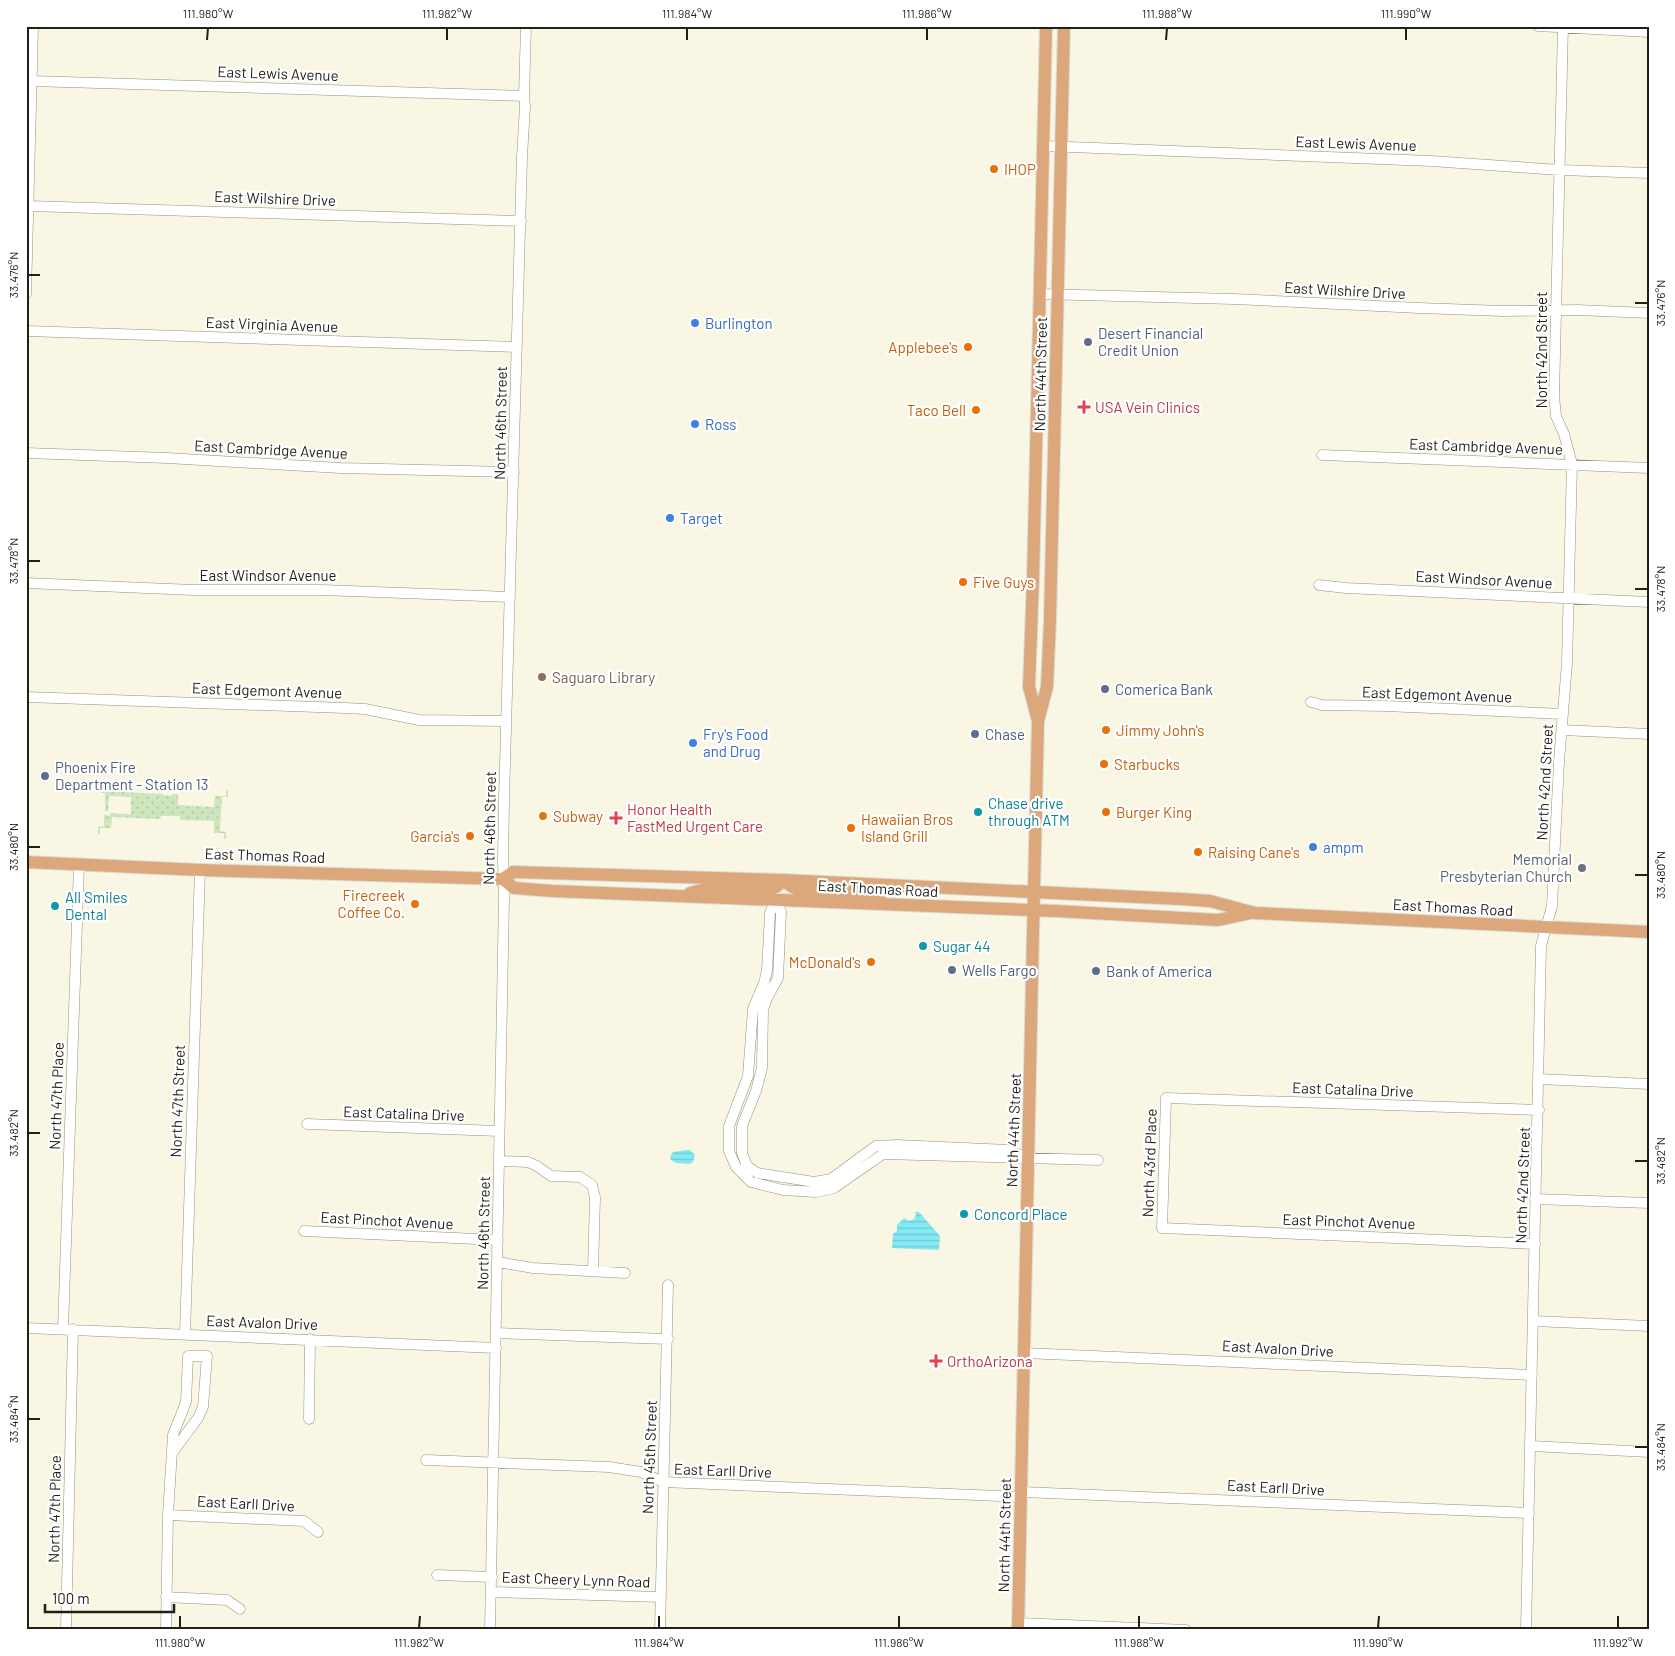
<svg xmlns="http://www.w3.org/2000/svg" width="1675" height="1656" viewBox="0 0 1675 1656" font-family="Barlow,sans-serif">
<defs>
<pattern id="grass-dots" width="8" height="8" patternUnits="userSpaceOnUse" patternTransform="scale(1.25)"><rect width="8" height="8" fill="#cee6be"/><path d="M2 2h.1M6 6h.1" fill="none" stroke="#b1c5a3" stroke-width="1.8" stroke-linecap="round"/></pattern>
<pattern id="water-rules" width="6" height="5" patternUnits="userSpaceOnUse" patternTransform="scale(1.25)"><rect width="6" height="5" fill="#83e9f3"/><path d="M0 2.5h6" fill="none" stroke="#71c7d0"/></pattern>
</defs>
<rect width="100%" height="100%" fill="#faf6e4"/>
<path fill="url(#grass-dots)" d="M 100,785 L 102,785 L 102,791 L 163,794 L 163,795 L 171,796 L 172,794 L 178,794 L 178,805 L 214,807 L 215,796 L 226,796 L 226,790 L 228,791 L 228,797 L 222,797 L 220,831 L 226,832 L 226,839 L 224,839 L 224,833 L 214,833 L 214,821 L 180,820 L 180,816 L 161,816 L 160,819 L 112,817 L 111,828 L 100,828 L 100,834 L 98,834 L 98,827 L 104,826 L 104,815 L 110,816 L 110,813 L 127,814 L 129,815 L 131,813 L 131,797 L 109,796 L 108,811 L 105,811 L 105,793 L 99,792 Z"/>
<path fill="url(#water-rules)" d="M 687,1150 L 690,1150 L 695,1155 L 693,1162 L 690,1164 L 676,1163 L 671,1160 L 670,1157 L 673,1152 Z
M 915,1212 L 919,1212 L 940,1236 L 939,1250 L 892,1248 L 893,1234 L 897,1231 L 897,1225 L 904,1218 L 909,1221 L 914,1219 L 916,1215 Z"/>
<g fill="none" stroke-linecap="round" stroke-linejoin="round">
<g stroke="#949181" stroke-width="11">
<path id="minor" d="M 1538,26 L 1649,32
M 31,81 L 524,96
M 1043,146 L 1431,161 L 1560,170 L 1649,173
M 29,206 L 521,221
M 26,294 L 33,26
M 1040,294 L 1234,299 L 1419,308 L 1503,311 L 1577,310 L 1649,313
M 26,331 L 517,347
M 26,453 L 167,458 L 340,468 L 514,472
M 1322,455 L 1649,468
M 26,583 L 194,590 L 322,590 L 510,597
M 1319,585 L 1346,588 L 1649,602
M 26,697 L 345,708 L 365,709 L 419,720 L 506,721
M 1311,702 L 1322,705 L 1385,706 L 1563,714
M 1562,730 L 1649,734
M 776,900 L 770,913 L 767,971 L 764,983 L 753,1009 L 748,1076 L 729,1126 L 729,1151 L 736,1167 L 751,1182 L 783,1190 L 816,1192 L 834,1188 L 883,1154 L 1098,1160
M 776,900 L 781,912 L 778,978 L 767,998 L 763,1010 L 762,1068 L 756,1091 L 742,1126 L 742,1153 L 747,1166 L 757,1173 L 814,1182 L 831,1179 L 876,1146 L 897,1145 L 1009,1150 L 1022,1156
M 1539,1079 L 1649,1084
M 307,1124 L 499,1131
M 499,1161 L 528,1162 L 537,1166 L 551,1176 L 580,1177 L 592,1185 L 595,1197 L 593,1271
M 1535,1199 L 1649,1203
M 304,1231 L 498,1240
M 1535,1244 L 1162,1228 L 1166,1098 L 1539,1110
M 498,1262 L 533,1268 L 625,1273
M 1533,1321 L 1649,1326
M 26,1328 L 496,1348
M 63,1329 L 79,865
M 496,1333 L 668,1339
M 185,1334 L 200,870
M 1024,1353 L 1532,1375
M 309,1419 L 310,1339
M 1531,1446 L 1649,1452
M 426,1460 L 609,1467 L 641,1472 L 663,1482 L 1022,1497
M 1022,1492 L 1529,1513
M 168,1515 L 304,1521 L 318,1532
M 437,1575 L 492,1577
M 491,1592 L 661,1597
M 166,1597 L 227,1600 L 240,1609
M 1019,1623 L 1186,1630
M 66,1630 L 73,1329
M 166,1630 L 168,1515 L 173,1435 L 186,1402 L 188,1356 L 207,1356 L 203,1407 L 198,1418 L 172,1453
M 490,1630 L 504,898 L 503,860 L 504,800 L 522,157 L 525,106 L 524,96 L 526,26
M 660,1630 L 668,1285
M 1526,1630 L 1541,946 L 1552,906 L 1559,761 L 1567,663 L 1572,464 L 1564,434 L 1556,416 L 1554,396 L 1563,26"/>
</g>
<g stroke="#dbdbda" stroke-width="14">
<path id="major" d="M 1038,721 L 1047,687 L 1050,620 L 1064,26
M 26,862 L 200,870 L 503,879 L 513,872 L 783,880 L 1181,899 L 1210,901 L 1255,913 L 1649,932
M 503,879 L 514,888 L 553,891 L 1056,911 L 1218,920 L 1251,913
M 783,880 L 791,886 L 800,891 L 862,894 L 881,901
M 690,893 L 706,889 L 767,890 C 774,889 779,886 783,880
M 1018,1630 C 1023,1327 1031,1024 1038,721 L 1029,687 L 1033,579 L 1046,26"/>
</g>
<use href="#minor" stroke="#fff" stroke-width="10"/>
<use href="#major" stroke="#dca77a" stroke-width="12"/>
</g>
<path fill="none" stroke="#201f18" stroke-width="2" d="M 207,40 L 208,28M 447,40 L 447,28M 687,40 L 687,28M 927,40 L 927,28M 1166,40 L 1167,28M 1406,40 L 1406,28M 28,275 L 40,275M 1635,303 L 1648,303M 28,561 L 40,561M 1635,589 L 1648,589M 28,847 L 40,847M 1635,875 L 1648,875M 28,1133 L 40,1133M 1635,1161 L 1648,1161M 28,1419 L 40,1419M 1635,1447 L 1648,1447M 180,1628 L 180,1616M 419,1628 L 420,1616M 659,1628 L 659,1616M 899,1628 L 899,1616M 1139,1628 L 1139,1616M 1378,1628 L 1379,1616M 1618,1628 L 1618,1616"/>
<g fill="#e8710a" stroke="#fff" stroke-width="2">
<circle cx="994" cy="169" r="5"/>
<circle cx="968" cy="347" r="5"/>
<circle cx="976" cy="410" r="5"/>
<circle cx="963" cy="582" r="5"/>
<circle cx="1106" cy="730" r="5"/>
<circle cx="1104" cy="764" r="5"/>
<circle cx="1106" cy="812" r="5"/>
<circle cx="543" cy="816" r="5"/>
<circle cx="851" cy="828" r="5"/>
<circle cx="470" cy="836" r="5"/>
<circle cx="1198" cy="852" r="5"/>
<circle cx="415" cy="904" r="5"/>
<circle cx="871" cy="962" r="5"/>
</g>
<g fill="#3f7fe0" stroke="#fff" stroke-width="2">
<circle cx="695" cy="323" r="5"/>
<circle cx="695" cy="424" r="5"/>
<circle cx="670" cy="518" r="5"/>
<circle cx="693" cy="743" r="5"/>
<circle cx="1313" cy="847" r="5"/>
</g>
<g fill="#5c6f8a" stroke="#fff" stroke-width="2">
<circle cx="1088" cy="342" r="5"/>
<circle cx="1105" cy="689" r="5"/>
<circle cx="975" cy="734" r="5"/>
<circle cx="45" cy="776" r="5"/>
<circle cx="952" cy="970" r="5"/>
<circle cx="1096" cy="971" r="5"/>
</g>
<g fill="#e0444e" stroke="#fff" stroke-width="2">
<path d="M1081.5 399.5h5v5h5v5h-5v5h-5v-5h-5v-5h5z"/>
<path d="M613.5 810.5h5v5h5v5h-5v5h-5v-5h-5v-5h5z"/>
<path d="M933.5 1353.5h5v5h5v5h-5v5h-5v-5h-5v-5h5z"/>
</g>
<circle fill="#8d6e63" stroke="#fff" stroke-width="2" cx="542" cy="677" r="5"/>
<g fill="#0f9aa8" stroke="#fff" stroke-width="2">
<circle cx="978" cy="812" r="5"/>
<circle cx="55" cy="906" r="5"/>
<circle cx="923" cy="946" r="5"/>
<circle cx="964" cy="1214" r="5"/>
</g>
<circle fill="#6b7280" stroke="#fff" stroke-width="2" cx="1582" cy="868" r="5"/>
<g text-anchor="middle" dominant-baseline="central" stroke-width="4.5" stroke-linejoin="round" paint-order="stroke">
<g font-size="15" fill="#201f18" stroke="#fff">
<text transform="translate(278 73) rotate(2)">East Lewis Avenue</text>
<text transform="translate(1356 143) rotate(2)">East Lewis Avenue</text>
<text transform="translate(275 198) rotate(2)">East Wilshire Drive</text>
<text transform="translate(1345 290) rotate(3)">East Wilshire Drive</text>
<text transform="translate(272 324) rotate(2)">East Virginia Avenue</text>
<text transform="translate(1541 350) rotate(-90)">North 42nd Street</text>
<text transform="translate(1040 374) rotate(-89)">North 44th Street</text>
<text transform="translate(500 423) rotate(-89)">North 46th Street</text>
<text transform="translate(1486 446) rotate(2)">East Cambridge Avenue</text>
<text transform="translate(271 449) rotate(3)">East Cambridge Avenue</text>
<text x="268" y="575">East Windsor Avenue</text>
<text transform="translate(1484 579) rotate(3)">East Windsor Avenue</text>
<text transform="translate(267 690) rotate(2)">East Edgemont Avenue</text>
<text transform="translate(1437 694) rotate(2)">East Edgemont Avenue</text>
<text transform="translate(1544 782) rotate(-87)">North 42nd Street</text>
<text transform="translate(489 828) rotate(-89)">North 46th Street</text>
<text transform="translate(265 855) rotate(2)">East Thomas Road</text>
<text transform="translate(878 888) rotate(3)">East Thomas Road</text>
<text transform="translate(1453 907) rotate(3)">East Thomas Road</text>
<text transform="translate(1353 1089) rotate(2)">East Catalina Drive</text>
<text transform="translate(56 1096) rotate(-88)">North 47th Place</text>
<text transform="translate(177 1101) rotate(-88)">North 47th Street</text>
<text transform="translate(404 1113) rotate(2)">East Catalina Drive</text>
<text transform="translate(1013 1130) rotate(-88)">North 44th Street</text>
<text transform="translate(1149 1163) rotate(-88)">North 43rd Place</text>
<text transform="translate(1522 1185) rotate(-88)">North 42nd Street</text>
<text transform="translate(387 1220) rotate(3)">East Pinchot Avenue</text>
<text transform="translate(1349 1221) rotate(2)">East Pinchot Avenue</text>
<text transform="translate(483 1233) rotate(-89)">North 46th Street</text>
<text transform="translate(262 1322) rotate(2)">East Avalon Drive</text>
<text transform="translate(1278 1348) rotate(3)">East Avalon Drive</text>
<text transform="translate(649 1457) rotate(-88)">North 45th Street</text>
<text transform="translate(723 1470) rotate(2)">East Earll Drive</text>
<text transform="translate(1276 1487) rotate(3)">East Earll Drive</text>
<text transform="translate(246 1503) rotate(3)">East Earll Drive</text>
<text transform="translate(54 1509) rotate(-89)">North 47th Place</text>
<text transform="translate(1004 1535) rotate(-89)">North 44th Street</text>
<text transform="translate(576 1579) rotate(2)">East Cheery Lynn Road</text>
</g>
<g font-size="15" fill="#c56008" stroke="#fff" text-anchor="start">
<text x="1004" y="169">IHOP</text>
<text x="958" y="347" text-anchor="end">Applebee's</text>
<text x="966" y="410" text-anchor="end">Taco Bell</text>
<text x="973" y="582">Five Guys</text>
<text x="1116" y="730">Jimmy John's</text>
<text x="1114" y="764">Starbucks</text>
<text x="1116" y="812">Burger King</text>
<text x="553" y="816">Subway</text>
<text x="861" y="819">Hawaiian Bros<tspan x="861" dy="17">Island Grill</tspan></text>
<text x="460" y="836" text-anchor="end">Garcia's</text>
<text x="1208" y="852">Raising Cane's</text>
<text x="405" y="895" text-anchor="end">Firecreek<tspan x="405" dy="17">Coffee Co.</tspan></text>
<text x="861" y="962" text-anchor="end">McDonald's</text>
</g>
<g font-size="15" fill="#366cbe" stroke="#fff" text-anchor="start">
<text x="705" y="323">Burlington</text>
<text x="705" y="424">Ross</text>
<text x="680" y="518">Target</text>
<text x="703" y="734">Fry's Food<tspan x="703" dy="17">and Drug</tspan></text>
<text x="1323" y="847">ampm</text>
</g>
<g font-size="15" fill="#4e5e75" stroke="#fff" text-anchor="start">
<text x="1098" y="333">Desert Financial<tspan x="1098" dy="17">Credit Union</tspan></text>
<text x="1115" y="689">Comerica Bank</text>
<text x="985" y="734">Chase</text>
<text x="55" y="767">Phoenix Fire<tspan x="55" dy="17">Department - Station 13</tspan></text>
<text x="962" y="970">Wells Fargo</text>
<text x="1106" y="971">Bank of America</text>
</g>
<g font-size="15" fill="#be3a42" stroke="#fff" text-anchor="start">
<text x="1095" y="407">USA Vein Clinics</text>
<text x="627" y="809">Honor Health<tspan x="627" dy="17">FastMed Urgent Care</tspan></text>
<text x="947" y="1361">OrthoArizona</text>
</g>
<g font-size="15" fill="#785e54" stroke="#fff" text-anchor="start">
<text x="552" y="677">Saguaro Library</text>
</g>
<g font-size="15" fill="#0d838f" stroke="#fff" text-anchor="start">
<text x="988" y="803">Chase drive<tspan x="988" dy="17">through ATM</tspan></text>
<text x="65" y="897">All Smiles<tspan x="65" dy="17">Dental</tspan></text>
<text x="933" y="946">Sugar 44</text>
<text x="974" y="1214">Concord Place</text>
</g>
<g font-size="15" fill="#5b616d" stroke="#fff" text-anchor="end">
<text x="1572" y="859">Memorial<tspan x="1572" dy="17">Presbyterian Church</tspan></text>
</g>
</g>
<rect width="1675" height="1656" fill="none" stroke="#ffffff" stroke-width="55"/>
<path d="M45 1604v8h129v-8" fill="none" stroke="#201f18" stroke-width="2.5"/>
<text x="52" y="1604" font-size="15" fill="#201f18" stroke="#ffffff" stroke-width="4" paint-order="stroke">100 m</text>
<rect x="28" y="28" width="1620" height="1600" fill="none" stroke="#201f18" stroke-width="2"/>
<g font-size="12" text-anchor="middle" fill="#201f18">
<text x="208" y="18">111.980°W</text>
<text x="447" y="18">111.982°W</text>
<text x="687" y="18">111.984°W</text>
<text x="927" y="18">111.986°W</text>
<text x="1167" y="18">111.988°W</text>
<text x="1406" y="18">111.990°W</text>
<text transform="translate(14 275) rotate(-90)" y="4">33.476°N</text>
<text transform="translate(1661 303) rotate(-90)" y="4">33.476°N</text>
<text transform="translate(14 561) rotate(-90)" y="4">33.478°N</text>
<text transform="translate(1661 589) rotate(-90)" y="4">33.478°N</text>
<text transform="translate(14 847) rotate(-90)" y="4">33.480°N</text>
<text transform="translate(1661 875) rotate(-90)" y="4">33.480°N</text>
<text transform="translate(14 1133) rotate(-90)" y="4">33.482°N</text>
<text transform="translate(1661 1161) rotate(-90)" y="4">33.482°N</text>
<text transform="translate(14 1419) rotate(-90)" y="4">33.484°N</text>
<text transform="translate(1661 1447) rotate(-90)" y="4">33.484°N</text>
<text x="180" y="1647">111.980°W</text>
<text x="419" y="1647">111.982°W</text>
<text x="659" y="1647">111.984°W</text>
<text x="899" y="1647">111.986°W</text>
<text x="1139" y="1647">111.988°W</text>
<text x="1378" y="1647">111.990°W</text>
<text x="1618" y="1647">111.992°W</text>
</g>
</svg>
